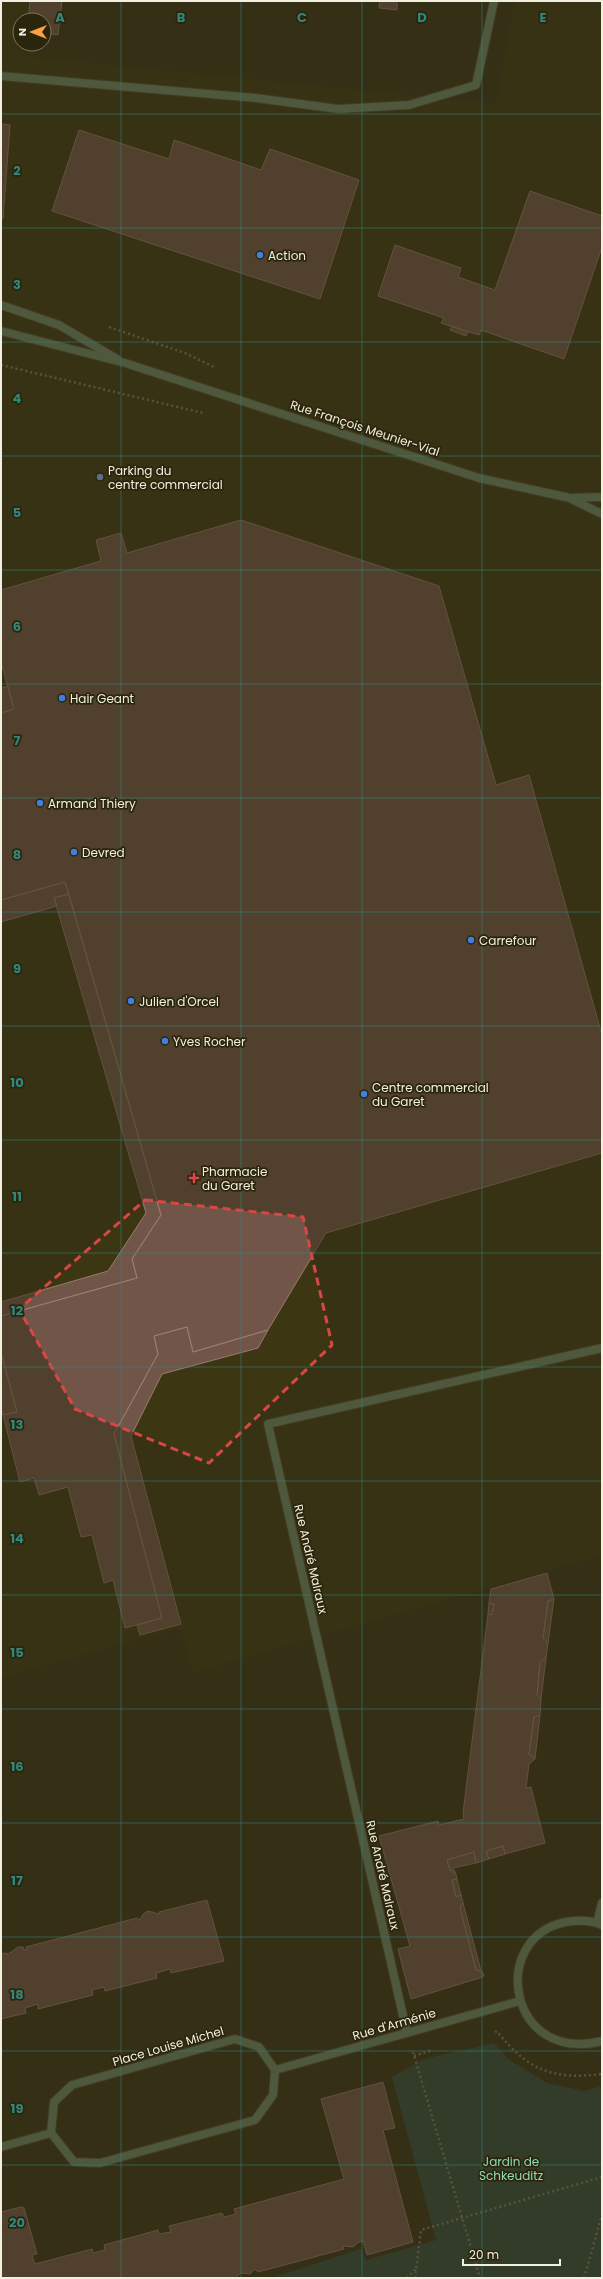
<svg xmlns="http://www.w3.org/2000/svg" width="603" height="2279" viewBox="0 0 603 2279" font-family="Poppins,sans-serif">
<rect width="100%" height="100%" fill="#353016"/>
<path fill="#3d3613" d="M 1,1 L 28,1 L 26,20 L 20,20 L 20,44 L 24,44 L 23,56 L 496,104 L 515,1 L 602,1 L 602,1555 L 194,1672 L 181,1628 L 1,1677 Z"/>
<path fill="#314c3e" d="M 494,2043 L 507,2058 L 547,2083 L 584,2091 L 602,2086 L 602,2278 L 278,2278 L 277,2276 L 361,2249 L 366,2260 L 436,2240 L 392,2077 L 424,2059 Z"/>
<path fill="#715549" stroke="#9a7b6e" d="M 30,1 L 62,1 L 58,35 L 44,33 L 44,20 L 28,20 Z
M 380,1 L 397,1 L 397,10 L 379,8 Z
M 1,124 L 10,125 L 3,219 L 1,219 Z
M 79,130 L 169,159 L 174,140 L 261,170 L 270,149 L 359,180 L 320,299 L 52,211 Z
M 530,191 L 602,216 L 602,247 L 564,359 L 481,330 L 479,335 L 441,323 L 444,318 L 378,296 L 395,245 L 461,268 L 458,277 L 495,290 Z
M 452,326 L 468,332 L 466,336 L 450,330 Z
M 241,520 L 439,586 L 496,785 L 529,775 L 602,1035 L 602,1153 L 326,1233 L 268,1330 L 193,1352 L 187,1327 L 154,1336 L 158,1354 L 114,1434 L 162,1618 L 125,1628 L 113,1580 L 104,1583 L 92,1535 L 81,1537 L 68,1487 L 39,1495 L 34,1478 L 20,1482 L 3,1415 L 17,1412 L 1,1352 L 1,1316 L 137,1278 L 132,1259 L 161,1215 L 65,882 L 1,900 L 1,713 L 14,709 L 1,662 L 1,590 L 101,561 L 96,540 L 121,533 L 127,553 Z
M 8,686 L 14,709 L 1,713 L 1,688 Z
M 65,882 L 69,894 L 54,898 L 57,906 L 1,922 L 1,900 Z
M 69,894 L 161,1215 L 132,1259 L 137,1278 L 1,1316 L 1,1302 L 108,1271 L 146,1213 L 54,898 Z
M 187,1327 L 193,1352 L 268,1330 L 258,1348 L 162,1374 L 131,1436 L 181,1624 L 140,1635 L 137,1625 L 162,1618 L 114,1434 L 158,1354 L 154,1336 Z
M 1,1352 L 17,1412 L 3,1415 L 1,1408 Z
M 547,1573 L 554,1599 L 548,1601 L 543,1638 L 548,1643 L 546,1658 L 540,1662 L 537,1695 L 541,1699 L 540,1715 L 534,1717 L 529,1754 L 535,1759 L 529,1764 L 526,1788 L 531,1787 L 545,1843 L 505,1854 L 503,1846 L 486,1851 L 489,1859 L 476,1863 L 474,1852 L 447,1860 L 450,1870 L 456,1874 L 457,1879 L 452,1880 L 456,1897 L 461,1895 L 463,1903 L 460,1908 L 476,1970 L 481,1971 L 484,1975 L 483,1977 L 411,1999 L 398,1949 L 410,1946 L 379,1836 L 438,1821 L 439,1825 L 464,1819 L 463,1813 L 488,1614 L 492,1615 L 494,1604 L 489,1603 L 491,1589 Z
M 554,1599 L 548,1643 L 543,1638 L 548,1601 Z
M 489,1603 L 494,1604 L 492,1615 L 488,1614 Z
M 546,1658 L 541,1699 L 537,1695 L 540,1662 Z
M 540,1715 L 535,1759 L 529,1754 L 534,1717 Z
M 503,1846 L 505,1854 L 489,1859 L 486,1851 Z
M 474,1852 L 476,1863 L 453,1868 L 456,1874 L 450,1870 L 447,1860 Z
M 457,1879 L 461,1895 L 456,1897 L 452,1880 Z
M 207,1900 L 224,1961 L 171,1973 L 170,1969 L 156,1973 L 157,1978 L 105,1991 L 104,1987 L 92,1990 L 93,1995 L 38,2009 L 38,2004 L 25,2008 L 26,2013 L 1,2019 L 1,1954 L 7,1953 L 7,1955 L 18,1947 L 23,1947 L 24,1950 L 27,1949 L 26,1947 L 137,1918 L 140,1920 L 143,1914 L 148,1911 L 159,1914 L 159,1912 Z
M 463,1903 L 481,1971 L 476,1970 L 460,1908 Z
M 383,2082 L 395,2128 L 383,2130 L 413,2242 L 367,2255 L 363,2241 L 359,2242 L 353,2247 L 343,2246 L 344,2249 L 258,2272 L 255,2269 L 250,2274 L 241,2273 L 235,2278 L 1,2278 L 1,2212 L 21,2207 L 24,2208 L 37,2254 L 32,2255 L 35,2264 L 92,2249 L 93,2253 L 105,2250 L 104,2245 L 158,2230 L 159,2234 L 171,2232 L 169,2226 L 222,2213 L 224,2217 L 236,2214 L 234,2209 L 344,2179 L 321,2099 Z"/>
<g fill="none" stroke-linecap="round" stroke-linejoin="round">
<g stroke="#4f4b32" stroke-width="10">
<path id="street" d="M 1,76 L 256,98 L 338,109 L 409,105 L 476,85 L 494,1
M 1,305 L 59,325 L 117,359
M 1,331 L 125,363 L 479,478 L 570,498 L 602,497
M 571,499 L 602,514
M 597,1923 L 602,1903
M 602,1925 C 591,1920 578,1920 566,1922 C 488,1937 508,2065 602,2041
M 407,2033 L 268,1424 L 602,1348
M 235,2039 L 259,2047 L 275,2070 L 273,2095 L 255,2120 L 100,2163 L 74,2162 L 51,2133 L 54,2102 L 72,2085 Z
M 275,2070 L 520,2001
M 1,2147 L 51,2133"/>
</g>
<path stroke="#827e68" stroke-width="2.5" stroke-dasharray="2 3" stroke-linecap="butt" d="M 109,327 L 185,353 L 216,368
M 1,365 L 203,413
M 495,2032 L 497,2031 C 528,2071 553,2080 602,2074
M 413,2052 L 480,2278
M 414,2056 L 432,2050
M 407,2278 L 416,2269
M 415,2278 L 421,2230 L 602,2177
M 584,2278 L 602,2215"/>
<use href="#street" stroke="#6d896a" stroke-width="8"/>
</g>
<path d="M0 0H603V2279H0ZM 145,1200 L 303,1217 L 332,1345 L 209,1463 L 75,1409 L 19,1309 Z" fill="#353016" fill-opacity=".55" fill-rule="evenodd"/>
<path fill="none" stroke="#da4643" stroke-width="3" stroke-dasharray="8 5" stroke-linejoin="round" d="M 145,1200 L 303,1217 L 332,1345 L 209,1463 L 75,1409 L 19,1309 Z"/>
<path fill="none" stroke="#31887f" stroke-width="1" stroke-opacity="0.55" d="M 121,1 L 121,2278M 241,1 L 241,2278M 362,1 L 362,2278M 482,1 L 482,2278M 1,114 L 602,114M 1,228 L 602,228M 1,342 L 602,342M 1,456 L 602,456M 1,570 L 602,570M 1,684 L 602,684M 1,798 L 602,798M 1,912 L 602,912M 1,1026 L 602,1026M 1,1140 L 602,1140M 1,1253 L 602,1253M 1,1367 L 602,1367M 1,1481 L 602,1481M 1,1595 L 602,1595M 1,1709 L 602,1709M 1,1823 L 602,1823M 1,1937 L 602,1937M 1,2051 L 602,2051M 1,2165 L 602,2165"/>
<g fill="#3f7fe0" stroke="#2b260b" stroke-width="1.5">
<circle cx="260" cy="255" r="4"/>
<circle cx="62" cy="698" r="4"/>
<circle cx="40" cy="803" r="4"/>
<circle cx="74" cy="852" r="4"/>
<circle cx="471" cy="940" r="4"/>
<circle cx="131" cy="1001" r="4"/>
<circle cx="165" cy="1041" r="4"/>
<circle cx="364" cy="1094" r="4"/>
</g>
<circle fill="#5c6f8a" stroke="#2b260b" stroke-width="1.5" cx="100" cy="477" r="4"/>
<path fill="#e0444e" stroke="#2b260b" stroke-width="1.5" d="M192 1172h4v4h4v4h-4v4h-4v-4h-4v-4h4z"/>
<g text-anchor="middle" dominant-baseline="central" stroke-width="3.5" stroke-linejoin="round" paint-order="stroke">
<g font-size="12" fill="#f1efdf" stroke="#2b260b" text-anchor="start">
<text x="268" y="255">Action</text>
<text x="108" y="470">Parking du<tspan x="108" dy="14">centre commercial</tspan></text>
<text x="70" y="698">Hair Geant</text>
<text x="48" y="803">Armand Thiery</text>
<text x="82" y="852">Devred</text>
<text x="479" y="940">Carrefour</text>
<text x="139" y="1001">Julien d'Orcel</text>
<text x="173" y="1041">Yves Rocher</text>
<text x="372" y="1087">Centre commercial<tspan x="372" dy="14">du Garet</tspan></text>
<text x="202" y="1171">Pharmacie<tspan x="202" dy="14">du Garet</tspan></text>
</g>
<g font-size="12" fill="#f1efdf" stroke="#2b260b">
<text transform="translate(365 428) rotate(18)">Rue François Meunier-Vial</text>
<text transform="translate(311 1559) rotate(77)">Rue André Malraux</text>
<text transform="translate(383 1875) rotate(77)">Rue André Malraux</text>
<text transform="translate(394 2024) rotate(-16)">Rue d'Arménie</text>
<text transform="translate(168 2046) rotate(-16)">Place Louise Michel</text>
</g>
<g font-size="12" fill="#8cdcb5" stroke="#2b260b">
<text x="511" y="2161">Jardin de<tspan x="511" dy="14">Schkeuditz</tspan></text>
</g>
</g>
<g font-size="13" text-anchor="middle" font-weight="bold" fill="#31887f" stroke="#2b260b" stroke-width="3.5" stroke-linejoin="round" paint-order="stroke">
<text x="60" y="22">A</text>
<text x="181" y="22">B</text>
<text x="302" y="22">C</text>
<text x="422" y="22">D</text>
<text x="543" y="22">E</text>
<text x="17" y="175">2</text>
<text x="17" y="289">3</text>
<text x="17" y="403">4</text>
<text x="17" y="517">5</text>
<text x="17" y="631">6</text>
<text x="17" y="745">7</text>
<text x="17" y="859">8</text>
<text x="17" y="973">9</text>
<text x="17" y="1087">10</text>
<text x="17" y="1201">11</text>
<text x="17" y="1315">12</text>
<text x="17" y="1429">13</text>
<text x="17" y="1543">14</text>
<text x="17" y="1657">15</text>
<text x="17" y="1771">16</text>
<text x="17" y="1885">17</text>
<text x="17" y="1999">18</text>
<text x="17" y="2113">19</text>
<text x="17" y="2227">20</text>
</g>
<rect width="603" height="2279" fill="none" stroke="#f1efdf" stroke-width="4"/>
<g transform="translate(32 32) rotate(270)"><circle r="19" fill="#2b260b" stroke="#7a7660"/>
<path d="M0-3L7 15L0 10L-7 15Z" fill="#f8a14a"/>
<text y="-6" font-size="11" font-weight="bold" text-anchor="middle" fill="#f1efdf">N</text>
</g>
<path d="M463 2259v6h97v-6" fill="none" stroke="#f1efdf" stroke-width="2"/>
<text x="469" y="2259" font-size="12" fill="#f1efdf" stroke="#2b260b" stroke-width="3" paint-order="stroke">20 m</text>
</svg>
